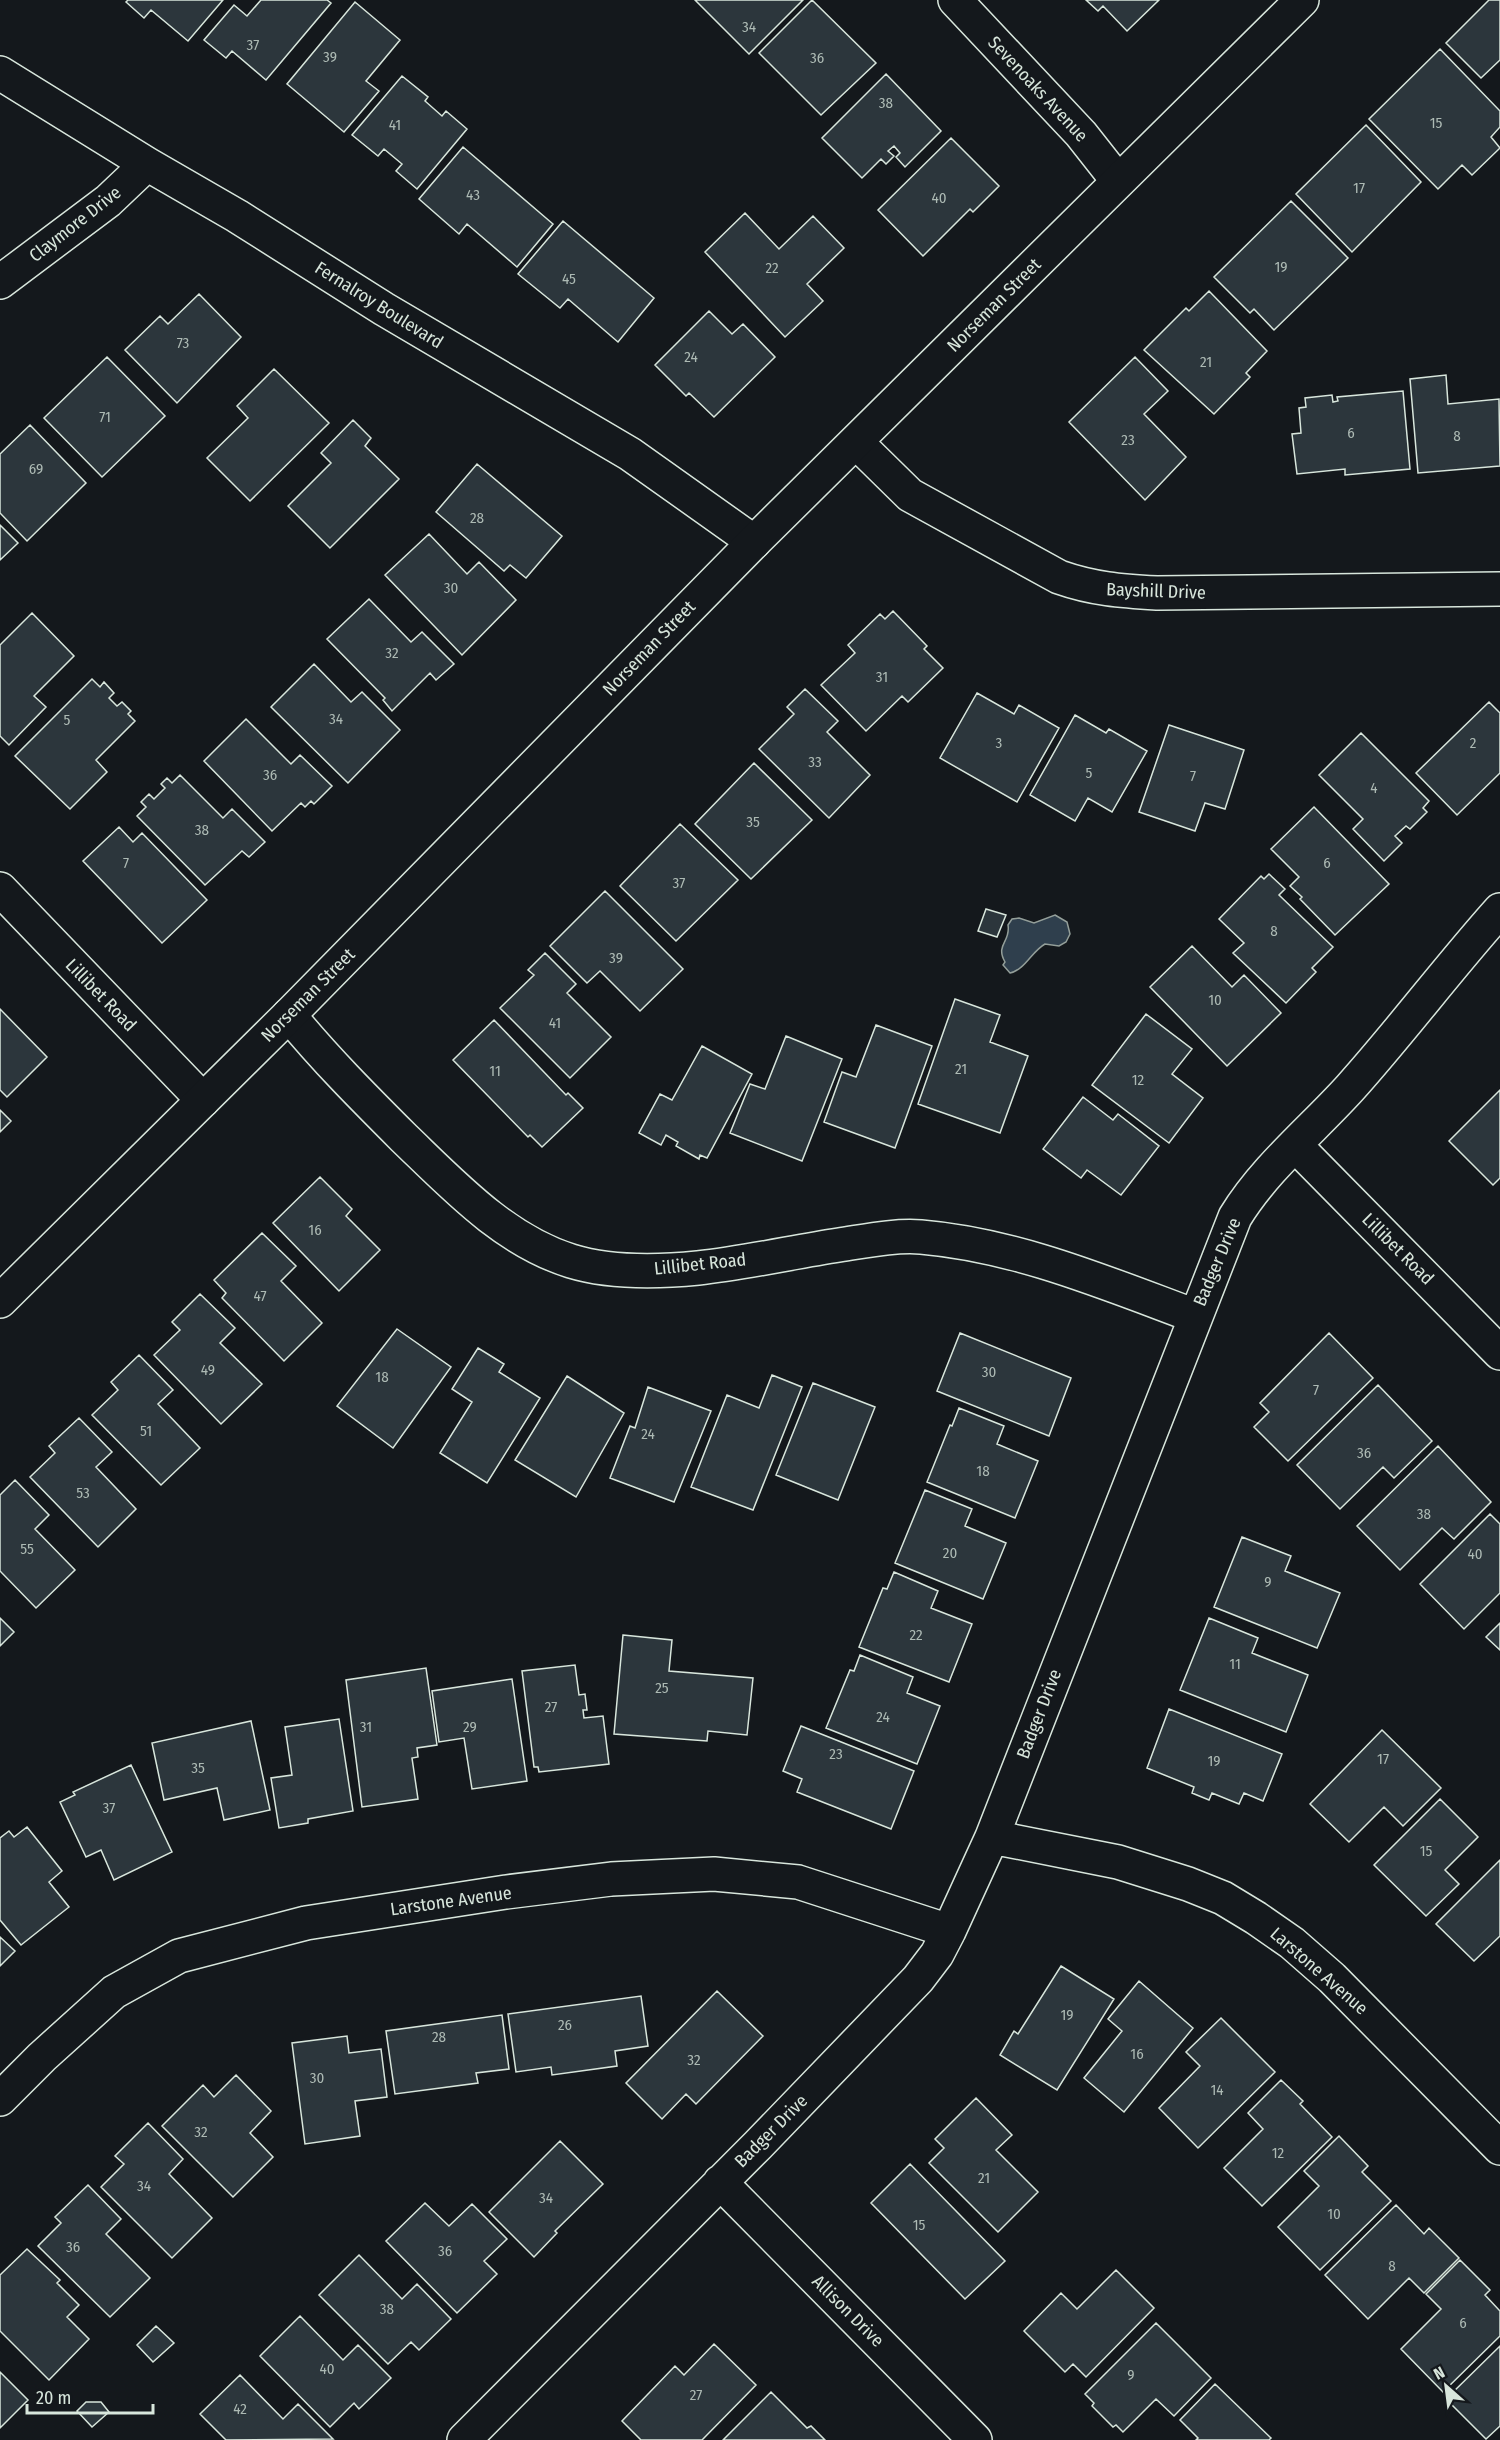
<svg xmlns="http://www.w3.org/2000/svg" width="1500" height="2440" viewBox="0 0 1500 2440" font-family="'Fira Sans Condensed',sans-serif">
<rect width="100%" height="100%" fill="#14181c"/>
<path fill="#2f3f4d" stroke="#939e99" stroke-width="1.5" d="M 1055,915 L 1067,922 L 1070,934 L 1066,942 L 1059,946 L 1045,944 C 1031,952 1026,969 1010,973 L 1003,965 L 1005,962 C 995,944 1011,942 1008,925 L 1012,919 L 1019,918 L 1034,923 Z"/>
<path fill="#2c363c" stroke="#d8e6dc" stroke-width="1.5" d="M 128,0 L 223,0 L 188,41 L 151,10 L 144,18 L 126,2 Z
M 261,0 L 327,0 L 331,3 L 266,80 L 232,51 L 226,58 L 204,40 L 234,5 L 247,16 Z
M 695,0 L 803,0 L 749,54 Z
M 812,0 L 876,63 L 821,115 L 759,53 Z
M 1086,0 L 1159,0 L 1127,31 L 1103,6 L 1098,11 Z
M 1489,0 L 1500,0 L 1500,60 L 1481,78 L 1446,43 Z
M 355,2 L 400,40 L 366,81 L 379,91 L 344,132 L 287,84 Z
M 1440,49 L 1500,111 L 1500,127 L 1491,137 L 1500,148 L 1472,175 L 1462,165 L 1438,189 L 1369,119 Z
M 886,74 L 941,131 L 905,167 L 896,157 L 900,153 L 894,146 L 888,151 L 894,156 L 886,164 L 881,159 L 862,178 L 822,138 Z
M 402,76 L 428,97 L 425,101 L 442,116 L 446,111 L 467,129 L 417,189 L 396,171 L 402,164 L 384,149 L 378,156 L 352,135 Z
M 1366,125 L 1421,182 L 1352,252 L 1296,194 Z
M 951,138 L 999,186 L 973,212 L 970,209 L 923,256 L 878,210 Z
M 463,147 L 553,224 L 517,267 L 467,224 L 459,234 L 419,199 Z
M 1291,201 L 1348,258 L 1274,330 L 1254,309 L 1250,313 L 1214,277 Z
M 745,213 L 779,249 L 813,216 L 844,248 L 807,284 L 823,301 L 785,337 L 705,252 Z
M 563,221 L 654,298 L 618,342 L 568,299 L 560,308 L 518,274 Z
M 1209,291 L 1267,351 L 1246,373 L 1250,377 L 1214,414 L 1144,350 L 1186,308 L 1189,311 Z
M 199,294 L 241,337 L 177,403 L 125,350 L 160,316 L 168,324 Z
M 709,311 L 732,334 L 743,324 L 775,357 L 714,417 L 689,393 L 686,396 L 655,365 Z
M 107,357 L 165,416 L 102,477 L 44,418 Z
M 1135,357 L 1168,391 L 1144,414 L 1186,457 L 1145,500 L 1069,422 Z
M 274,369 L 329,423 L 250,501 L 207,458 L 248,418 L 237,406 Z
M 1446,375 L 1448,404 L 1499,399 L 1500,466 L 1418,473 L 1410,379 Z
M 1403,391 L 1410,469 L 1345,475 L 1345,469 L 1297,474 L 1292,434 L 1301,433 L 1299,408 L 1306,407 L 1305,398 L 1332,395 L 1333,402 L 1338,401 L 1337,397 Z
M 353,420 L 371,438 L 365,446 L 399,479 L 330,548 L 288,506 L 331,463 L 321,453 Z
M 30,425 L 86,483 L 27,541 L 0,513 L 0,454 Z
M 477,464 L 562,536 L 526,578 L 510,565 L 504,571 L 436,512 Z
M 0,525 L 18,543 L 0,560 Z
M 429,534 L 467,574 L 479,562 L 516,600 L 462,655 L 385,575 Z
M 369,599 L 411,642 L 422,632 L 454,664 L 436,680 L 430,673 L 392,711 L 383,700 L 385,698 L 327,639 Z
M 893,611 L 927,646 L 924,649 L 943,668 L 908,702 L 902,696 L 866,731 L 821,685 L 855,653 L 848,645 L 880,614 L 885,619 Z
M 32,613 L 74,656 L 34,696 L 46,707 L 9,745 L 0,736 L 0,645 Z
M 314,664 L 351,702 L 362,692 L 400,730 L 348,783 L 271,707 Z
M 92,679 L 100,687 L 104,682 L 114,693 L 109,698 L 117,706 L 122,702 L 131,711 L 128,714 L 135,721 L 96,760 L 107,772 L 70,809 L 15,756 Z
M 805,689 L 838,721 L 827,732 L 870,775 L 829,818 L 759,749 L 794,714 L 787,707 Z
M 977,693 L 1014,714 L 1019,705 L 1059,728 L 1017,802 L 940,758 Z
M 1489,702 L 1500,713 L 1500,773 L 1457,815 L 1416,773 Z
M 1075,715 L 1106,733 L 1109,729 L 1147,751 L 1112,812 L 1088,798 L 1075,821 L 1030,795 Z
M 246,719 L 291,764 L 300,755 L 332,786 L 314,804 L 311,801 L 305,807 L 301,803 L 272,831 L 204,761 Z
M 1169,725 L 1244,750 L 1225,809 L 1205,803 L 1195,831 L 1139,812 Z
M 1361,733 L 1429,801 L 1423,808 L 1427,812 L 1410,829 L 1406,826 L 1395,836 L 1402,843 L 1384,861 L 1353,829 L 1363,819 L 1319,775 Z
M 754,763 L 812,820 L 751,879 L 695,824 Z
M 180,775 L 223,818 L 232,809 L 265,842 L 249,857 L 242,851 L 205,885 L 137,816 L 146,807 L 141,802 L 149,794 L 154,799 L 165,788 L 161,784 L 167,778 L 172,783 Z
M 1314,807 L 1389,884 L 1335,935 L 1300,899 L 1302,897 L 1290,886 L 1299,877 L 1271,849 Z
M 680,824 L 738,880 L 676,941 L 620,886 Z
M 119,827 L 133,842 L 142,833 L 207,900 L 162,943 L 83,861 Z
M 1269,874 L 1285,889 L 1279,895 L 1333,947 L 1312,968 L 1316,972 L 1286,1003 L 1233,953 L 1244,943 L 1219,919 L 1261,876 L 1264,879 Z
M 605,891 L 683,969 L 640,1011 L 600,971 L 587,983 L 550,946 Z
M 986,909 L 1006,915 L 997,937 L 978,931 Z
M 1192,946 L 1232,987 L 1244,975 L 1281,1013 L 1227,1066 L 1150,987 Z
M 545,953 L 576,984 L 567,993 L 611,1037 L 570,1078 L 500,1008 L 534,975 L 528,970 Z
M 955,999 L 1000,1015 L 990,1042 L 1028,1056 L 1000,1133 L 918,1104 Z
M 0,1009 L 47,1057 L 7,1097 L 0,1090 Z
M 1146,1014 L 1192,1049 L 1172,1074 L 1203,1098 L 1169,1143 L 1092,1085 Z
M 494,1020 L 566,1095 L 568,1093 L 583,1108 L 542,1147 L 530,1135 L 528,1137 L 453,1060 Z
M 876,1025 L 932,1046 L 895,1148 L 824,1122 L 842,1072 L 856,1077 Z
M 786,1036 L 842,1059 L 802,1161 L 730,1133 L 750,1084 L 765,1089 Z
M 702,1046 L 752,1074 L 707,1158 L 700,1155 L 699,1159 L 676,1146 L 678,1142 L 666,1135 L 661,1145 L 639,1133 L 660,1094 L 672,1100 Z
M 1500,1090 L 1500,1178 L 1493,1185 L 1449,1141 Z
M 1083,1097 L 1113,1120 L 1118,1114 L 1159,1146 L 1121,1195 L 1087,1170 L 1081,1178 L 1043,1149 Z
M 0,1110 L 11,1121 L 0,1132 Z
M 320,1177 L 352,1209 L 346,1216 L 380,1250 L 339,1291 L 273,1223 Z
M 262,1233 L 296,1266 L 281,1281 L 322,1323 L 284,1361 L 222,1298 L 226,1293 L 214,1280 Z
M 200,1294 L 235,1328 L 220,1343 L 262,1384 L 221,1424 L 154,1355 L 180,1330 L 172,1322 Z
M 397,1329 L 451,1367 L 393,1448 L 337,1406 Z
M 960,1333 L 1071,1378 L 1049,1436 L 937,1391 Z
M 1329,1333 L 1373,1378 L 1288,1461 L 1254,1427 L 1269,1412 L 1260,1403 Z
M 478,1348 L 504,1364 L 499,1372 L 540,1398 L 487,1483 L 440,1453 L 472,1402 L 452,1389 Z
M 139,1355 L 173,1390 L 158,1404 L 200,1448 L 161,1485 L 92,1415 L 118,1390 L 111,1382 Z
M 772,1375 L 802,1387 L 753,1510 L 691,1487 L 727,1395 L 759,1408 Z
M 567,1376 L 624,1413 L 576,1497 L 515,1460 Z
M 813,1383 L 875,1407 L 838,1500 L 776,1475 Z
M 1378,1385 L 1432,1441 L 1394,1478 L 1383,1467 L 1340,1509 L 1297,1465 Z
M 648,1387 L 711,1411 L 674,1502 L 610,1478 L 630,1426 L 635,1428 Z
M 959,1408 L 1004,1426 L 997,1444 L 1038,1461 L 1015,1518 L 927,1482 L 950,1425 L 952,1426 Z
M 79,1418 L 112,1452 L 96,1467 L 136,1509 L 98,1547 L 30,1477 L 55,1453 L 49,1446 Z
M 1438,1446 L 1491,1502 L 1454,1539 L 1442,1528 L 1400,1570 L 1357,1526 Z
M 15,1480 L 49,1515 L 35,1529 L 75,1570 L 36,1608 L 0,1571 L 0,1495 Z
M 925,1490 L 972,1509 L 965,1526 L 1006,1543 L 983,1599 L 895,1563 Z
M 1490,1514 L 1500,1524 L 1500,1593 L 1464,1629 L 1420,1584 Z
M 1242,1537 L 1291,1556 L 1285,1571 L 1340,1593 L 1317,1648 L 1214,1607 Z
M 894,1572 L 938,1591 L 931,1608 L 972,1624 L 949,1682 L 859,1647 L 883,1588 L 887,1589 Z
M 0,1618 L 14,1632 L 0,1646 Z
M 1209,1618 L 1258,1638 L 1252,1653 L 1308,1675 L 1286,1732 L 1180,1690 Z
M 1500,1623 L 1500,1650 L 1486,1637 Z
M 623,1635 L 672,1640 L 669,1671 L 753,1678 L 747,1735 L 708,1731 L 707,1741 L 614,1734 Z
M 860,1655 L 913,1677 L 907,1693 L 940,1706 L 917,1764 L 826,1728 L 850,1670 L 854,1671 Z
M 575,1665 L 579,1695 L 585,1694 L 587,1710 L 583,1710 L 584,1718 L 603,1716 L 609,1764 L 539,1772 L 538,1767 L 534,1767 L 522,1671 Z
M 426,1668 L 437,1745 L 417,1748 L 418,1757 L 412,1758 L 418,1799 L 362,1807 L 346,1680 Z
M 512,1679 L 527,1781 L 472,1789 L 464,1738 L 439,1742 L 432,1691 Z
M 1169,1709 L 1282,1754 L 1263,1801 L 1244,1793 L 1239,1804 L 1212,1793 L 1209,1800 L 1192,1793 L 1194,1787 L 1147,1768 Z
M 339,1719 L 353,1811 L 308,1819 L 308,1823 L 279,1828 L 271,1778 L 292,1775 L 285,1727 Z
M 251,1721 L 270,1810 L 224,1820 L 217,1788 L 164,1800 L 152,1743 Z
M 801,1726 L 914,1771 L 891,1829 L 797,1792 L 802,1779 L 783,1771 Z
M 1382,1730 L 1441,1788 L 1403,1826 L 1384,1807 L 1349,1842 L 1310,1804 Z
M 131,1765 L 172,1852 L 114,1880 L 101,1850 L 86,1857 L 60,1802 L 75,1795 L 73,1792 Z
M 1440,1799 L 1478,1837 L 1445,1870 L 1459,1884 L 1426,1916 L 1374,1865 Z
M 27,1827 L 62,1871 L 49,1882 L 69,1907 L 21,1945 L 0,1920 L 0,1838 L 9,1831 L 14,1837 Z
M 1500,1860 L 1500,1936 L 1474,1961 L 1436,1924 Z
M 0,1937 L 15,1951 L 0,1966 Z
M 1061,1966 L 1114,1999 L 1057,2090 L 1000,2055 L 1014,2031 L 1018,2034 Z
M 1139,1981 L 1193,2028 L 1124,2112 L 1084,2078 L 1122,2031 L 1108,2019 Z
M 717,1991 L 763,2036 L 696,2104 L 686,2094 L 662,2119 L 626,2083 Z
M 641,1996 L 648,2046 L 615,2051 L 617,2066 L 552,2075 L 551,2067 L 516,2072 L 508,2014 Z
M 502,2015 L 509,2069 L 476,2073 L 478,2083 L 395,2094 L 386,2031 Z
M 1221,2018 L 1275,2072 L 1198,2148 L 1159,2108 L 1200,2066 L 1186,2052 Z
M 347,2036 L 349,2053 L 381,2049 L 387,2097 L 355,2101 L 360,2136 L 305,2144 L 292,2043 Z
M 236,2075 L 271,2111 L 250,2133 L 273,2157 L 233,2197 L 162,2126 L 203,2085 L 214,2097 Z
M 1281,2080 L 1303,2101 L 1300,2104 L 1332,2137 L 1262,2206 L 1224,2168 L 1263,2129 L 1248,2113 Z
M 976,2098 L 1012,2135 L 996,2150 L 1038,2192 L 998,2232 L 929,2163 L 944,2148 L 935,2139 Z
M 148,2123 L 183,2159 L 169,2174 L 212,2218 L 172,2258 L 101,2187 L 124,2164 L 115,2156 Z
M 1339,2136 L 1368,2166 L 1362,2172 L 1391,2201 L 1320,2270 L 1278,2227 L 1319,2186 L 1304,2171 Z
M 560,2141 L 603,2184 L 555,2231 L 557,2233 L 534,2257 L 489,2212 Z
M 910,2164 L 1005,2261 L 965,2299 L 871,2203 Z
M 88,2185 L 121,2219 L 106,2234 L 150,2278 L 110,2317 L 38,2246 L 61,2223 L 55,2217 Z
M 425,2203 L 449,2226 L 472,2204 L 507,2239 L 484,2261 L 497,2274 L 457,2313 L 386,2241 Z
M 1396,2205 L 1424,2234 L 1429,2228 L 1459,2258 L 1424,2293 L 1409,2278 L 1368,2319 L 1325,2275 Z
M 27,2249 L 60,2280 L 57,2283 L 79,2305 L 67,2317 L 89,2339 L 49,2380 L 0,2331 L 0,2275 Z
M 359,2255 L 402,2299 L 417,2284 L 451,2319 L 419,2350 L 411,2342 L 388,2364 L 319,2295 Z
M 1460,2260 L 1490,2290 L 1485,2295 L 1500,2311 L 1500,2336 L 1443,2392 L 1401,2349 L 1441,2309 L 1426,2294 Z
M 1116,2270 L 1154,2308 L 1086,2377 L 1073,2364 L 1065,2372 L 1024,2331 L 1061,2293 L 1077,2309 Z
M 300,2316 L 343,2360 L 358,2345 L 391,2378 L 359,2409 L 354,2403 L 330,2427 L 260,2356 Z
M 1156,2323 L 1211,2378 L 1174,2416 L 1156,2399 L 1123,2432 L 1116,2425 L 1113,2427 L 1092,2406 L 1094,2403 L 1085,2394 Z
M 156,2326 L 174,2343 L 153,2362 L 137,2345 Z
M 714,2344 L 756,2385 L 702,2440 L 641,2440 L 622,2421 L 675,2366 L 684,2375 Z
M 1500,2346 L 1500,2426 L 1486,2439 L 1446,2399 Z
M 0,2372 L 28,2400 L 0,2428 Z
M 240,2375 L 283,2419 L 298,2404 L 333,2439 L 226,2440 L 200,2414 Z
M 1215,2384 L 1271,2438 L 1269,2440 L 1196,2440 L 1198,2438 L 1180,2420 Z
M 771,2392 L 807,2428 L 811,2426 L 825,2440 L 723,2440 Z
M 86,2402 L 101,2402 L 109,2412 L 92,2427 L 77,2411 Z"/>
<g fill="none" stroke-linecap="round" stroke-linejoin="round">
<g stroke="#d8e6dc" stroke-width="36">
<path id="minor" d="M 955,0 L 1081,134 L 1118,181
M 0,73 L 147,164 L 237,216 L 384,309 L 630,454 L 754,542
M 0,282 L 108,201 L 147,164
M 856,442 L 910,495 L 1059,577 C 1093,589 1121,591 1157,593 L 1500,589
M 0,889 L 203,1100
M 289,1015 C 325,1059 364,1098 404,1138 C 454,1186 504,1240 571,1261 C 610,1273 658,1272 698,1268 C 745,1263 793,1252 839,1245 C 866,1241 894,1235 921,1237 C 1016,1245 1106,1283 1195,1316
M 1296,1146 L 1500,1353
M 992,1837 L 1118,1862 L 1188,1884 L 1223,1898 L 1256,1918 L 1292,1943 L 1332,1978 L 1500,2148
M 0,2099 L 42,2057 L 114,1992 L 179,1956 L 306,1923 L 506,1892 L 611,1879 L 714,1874 L 798,1882 L 949,1931
M 720,2182 L 975,2440
M 464,2440 L 758,2145 L 918,1979 L 937,1954 L 949,1931 L 992,1837 L 1235,1217 C 1265,1168 1312,1130 1350,1088 C 1402,1030 1448,968 1500,910"/>
</g>
<g stroke="#d8e6dc" stroke-width="36">
<path id="tertiary" d="M 0,1301 L 289,1015 L 754,542 L 1302,0"/>
</g>
<use href="#minor" stroke="#14181c" stroke-width="33"/>
<use href="#tertiary" stroke="#14181c" stroke-width="33"/>
</g>
<g text-anchor="middle" dominant-baseline="central" stroke-width="4.5" stroke-linejoin="round" paint-order="stroke">
<g font-size="15" fill="#adbab4">
<text x="749" y="27">34</text>
<text x="253" y="45">37</text>
<text x="330" y="57">39</text>
<text x="817" y="58">36</text>
<text x="886" y="103">38</text>
<text x="1436" y="123">15</text>
<text x="395" y="125">41</text>
<text x="1359" y="188">17</text>
<text x="473" y="195">43</text>
<text x="939" y="198">40</text>
<text x="1281" y="267">19</text>
<text x="772" y="268">22</text>
<text x="569" y="279">45</text>
<text x="183" y="343">73</text>
<text x="691" y="357">24</text>
<text x="1206" y="362">21</text>
<text x="105" y="417">71</text>
<text x="1351" y="433">6</text>
<text x="1457" y="436">8</text>
<text x="1128" y="440">23</text>
<text x="36" y="469">69</text>
<text x="477" y="518">28</text>
<text x="451" y="588">30</text>
<text x="392" y="653">32</text>
<text x="882" y="677">31</text>
<text x="336" y="719">34</text>
<text x="67" y="720">5</text>
<text x="999" y="743">3</text>
<text x="1473" y="743">2</text>
<text x="815" y="762">33</text>
<text x="1089" y="773">5</text>
<text x="270" y="775">36</text>
<text x="1193" y="776">7</text>
<text x="1374" y="788">4</text>
<text x="753" y="822">35</text>
<text x="202" y="830">38</text>
<text x="126" y="863">7</text>
<text x="1327" y="863">6</text>
<text x="679" y="883">37</text>
<text x="1274" y="931">8</text>
<text x="616" y="958">39</text>
<text x="1215" y="1000">10</text>
<text x="555" y="1023">41</text>
<text x="961" y="1069">21</text>
<text x="495" y="1071">11</text>
<text x="1138" y="1080">12</text>
<text x="315" y="1230">16</text>
<text x="260" y="1296">47</text>
<text x="208" y="1370">49</text>
<text x="989" y="1372">30</text>
<text x="382" y="1377">18</text>
<text x="1316" y="1390">7</text>
<text x="146" y="1431">51</text>
<text x="648" y="1434">24</text>
<text x="1364" y="1453">36</text>
<text x="983" y="1471">18</text>
<text x="83" y="1493">53</text>
<text x="1424" y="1514">38</text>
<text x="27" y="1549">55</text>
<text x="950" y="1553">20</text>
<text x="1475" y="1554">40</text>
<text x="1268" y="1582">9</text>
<text x="916" y="1635">22</text>
<text x="1235" y="1664">11</text>
<text x="662" y="1688">25</text>
<text x="551" y="1707">27</text>
<text x="883" y="1717">24</text>
<text x="366" y="1727">31</text>
<text x="470" y="1727">29</text>
<text x="836" y="1754">23</text>
<text x="1383" y="1759">17</text>
<text x="1214" y="1761">19</text>
<text x="198" y="1768">35</text>
<text x="109" y="1808">37</text>
<text x="1426" y="1851">15</text>
<text x="1067" y="2015">19</text>
<text x="565" y="2025">26</text>
<text x="439" y="2037">28</text>
<text x="1137" y="2054">16</text>
<text x="694" y="2060">32</text>
<text x="317" y="2078">30</text>
<text x="1217" y="2090">14</text>
<text x="201" y="2132">32</text>
<text x="1278" y="2153">12</text>
<text x="984" y="2178">21</text>
<text x="144" y="2186">34</text>
<text x="546" y="2198">34</text>
<text x="1334" y="2214">10</text>
<text x="919" y="2225">15</text>
<text x="73" y="2247">36</text>
<text x="445" y="2251">36</text>
<text x="1392" y="2266">8</text>
<text x="387" y="2309">38</text>
<text x="1463" y="2323">6</text>
<text x="327" y="2369">40</text>
<text x="1131" y="2375">9</text>
<text x="696" y="2395">27</text>
<text x="240" y="2409">42</text>
</g>
<g font-size="18" fill="#d8e6dc" stroke="#14181c">
<text transform="translate(1038 89) rotate(47)">Sevenoaks Avenue</text>
<text transform="translate(75 224) rotate(-38)">Claymore Drive</text>
<text transform="translate(379 305) rotate(32)">Fernalroy Boulevard</text>
<text transform="translate(994 305) rotate(-45)">Norseman Street</text>
<text transform="translate(1156 591) rotate(2)">Bayshill Drive</text>
<text transform="translate(649 648) rotate(-46)">Norseman Street</text>
<text transform="translate(101 995) rotate(46)">Lillibet Road</text>
<text transform="translate(308 995) rotate(-45)">Norseman Street</text>
<text transform="translate(1398 1249) rotate(45)">Lillibet Road</text>
<text transform="translate(1217 1262) rotate(-67)">Badger Drive</text>
<text transform="translate(700 1264) rotate(-6)">Lillibet Road</text>
<text transform="translate(1039 1714) rotate(-69)">Badger Drive</text>
<text transform="translate(451 1901) rotate(-8)">Larstone Avenue</text>
<text transform="translate(1319 1971) rotate(41)">Larstone Avenue</text>
<text transform="translate(771 2131) rotate(-45)">Badger Drive</text>
<text transform="translate(848 2311) rotate(45)">Allison Drive</text>
</g>
</g>
<g transform="translate(1446 2386) rotate(332)" stroke="#14181c" stroke-width="4.5" paint-order="stroke">
<path d="M0-4.5L10 22L0 15L-10 22Z" fill="#d8e6dc"/>
<text y="-9" font-size="16" font-weight="bold" text-anchor="middle" fill="#d8e6dc">N</text>
</g>
<path d="M27 2404v9h126v-9" fill="none" stroke="#d8e6dc" stroke-width="3"/>
<text x="36" y="2404" font-size="18" fill="#d8e6dc" stroke="#14181c" stroke-width="4.5" paint-order="stroke">20 m</text>
</svg>
